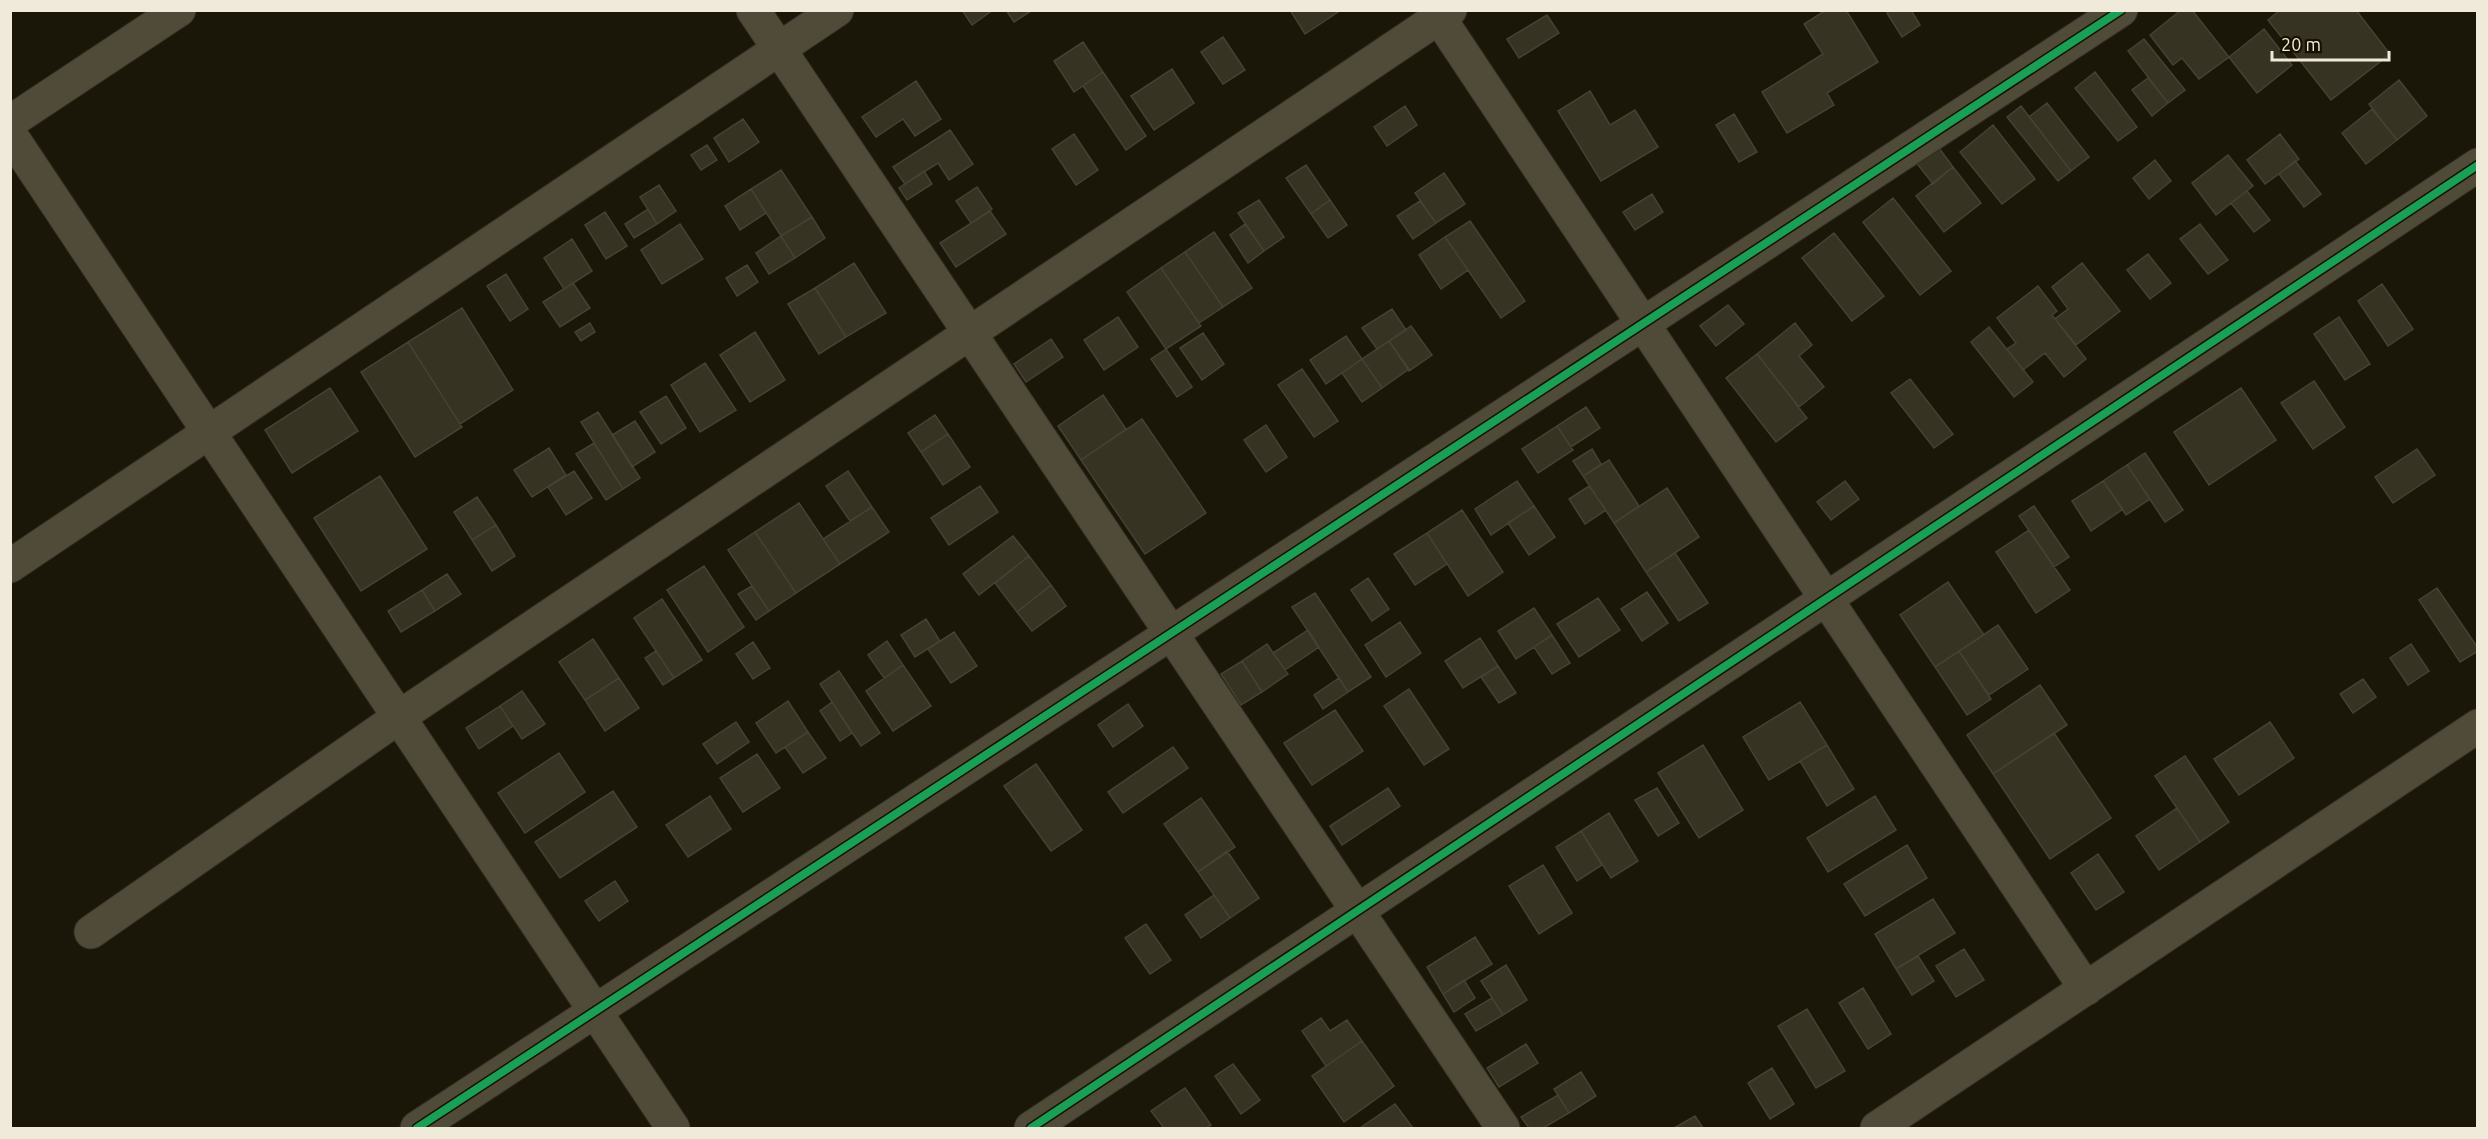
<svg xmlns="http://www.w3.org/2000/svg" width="2488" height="1139" viewBox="0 0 2488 1139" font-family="Ubuntu,sans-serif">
<rect width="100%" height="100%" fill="#1a1608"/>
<path fill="#373323" stroke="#454135" stroke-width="1.5" d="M 962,10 L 993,10 L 972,25 Z
M 1006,10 L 1031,10 L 1031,11 L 1014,22 Z
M 1290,10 L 1341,10 L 1305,34 Z
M 1826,10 L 1846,10 L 1878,62 L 1827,93 L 1834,105 L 1787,133 L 1762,92 L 1823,54 L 1804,24 Z
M 1890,10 L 1911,10 L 1920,25 L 1902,37 L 1887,13 Z
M 2181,10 L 2192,10 L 2229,57 L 2199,79 L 2182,58 L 2173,65 L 2150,35 Z
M 2280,10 L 2356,10 L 2390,54 L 2331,100 L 2268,20 Z
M 1547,15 L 1559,33 L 1519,58 L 1507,39 Z
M 2264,29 L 2292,65 L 2257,93 L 2229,57 Z
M 1223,37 L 1245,70 L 1223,84 L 1201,52 Z
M 2144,39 L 2185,90 L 2168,103 L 2128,51 Z
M 1083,42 L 1103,72 L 1074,92 L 1054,61 Z
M 1172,69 L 1194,103 L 1154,130 L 1131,96 Z
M 1103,72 L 1146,136 L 1126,150 L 1083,86 Z
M 2095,72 L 2137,127 L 2118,141 L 2075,88 Z
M 2148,78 L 2168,103 L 2152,116 L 2132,90 Z
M 2399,80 L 2427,116 L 2397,140 L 2369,104 Z
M 916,81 L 941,119 L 915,136 L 903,119 L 876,137 L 862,117 Z
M 1590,91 L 1610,125 L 1635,110 L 1658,147 L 1601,181 L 1558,111 Z
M 2047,103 L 2089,157 L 2071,171 L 2029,117 Z
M 1405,106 L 1417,125 L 1387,146 L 1374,127 Z
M 2021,106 L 2071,171 L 2058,181 L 2007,117 Z
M 2372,109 L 2397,140 L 2366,164 L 2342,133 Z
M 1734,114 L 1757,152 L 1739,162 L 1716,125 Z
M 743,119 L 759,142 L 729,162 L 714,138 Z
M 1993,125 L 2035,179 L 2002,204 L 1960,152 Z
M 950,130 L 973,164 L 949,180 L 938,163 L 905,184 L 893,167 Z
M 1074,134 L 1098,170 L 1076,185 L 1052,149 Z
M 2280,134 L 2299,159 L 2265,184 L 2247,160 Z
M 1936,144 L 1953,167 L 1933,184 L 1915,161 Z
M 707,145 L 717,160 L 701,170 L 691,155 Z
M 2228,155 L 2253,186 L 2216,215 L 2192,183 Z
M 2155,160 L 2171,181 L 2149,199 L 2133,178 Z
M 2295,161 L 2321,194 L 2304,207 L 2279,174 Z
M 1306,165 L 1330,200 L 1311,214 L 1286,178 Z
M 1953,167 L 1981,203 L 1944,232 L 1916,196 Z
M 781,170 L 812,217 L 781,236 L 751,189 Z
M 924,171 L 932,184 L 907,200 L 899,188 Z
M 1444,173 L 1465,204 L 1436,223 L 1415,193 Z
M 659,185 L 676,211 L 657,224 L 640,197 Z
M 977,187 L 992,209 L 971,223 L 956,201 Z
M 751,189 L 766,213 L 740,230 L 725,206 Z
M 2247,191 L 2270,220 L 2254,232 L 2231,203 Z
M 1652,194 L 1663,212 L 1635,230 L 1623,212 Z
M 1893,198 L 1951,271 L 1920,295 L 1863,222 Z
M 1259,200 L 1284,237 L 1264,251 L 1238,213 Z
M 1330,200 L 1347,225 L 1328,238 L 1311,214 Z
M 1420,201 L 1436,223 L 1413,239 L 1397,216 Z
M 648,209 L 657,224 L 634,238 L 625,224 Z
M 990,211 L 1006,234 L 956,267 L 940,243 Z
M 605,212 L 627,246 L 606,259 L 585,225 Z
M 812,217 L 825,238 L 795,258 L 781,236 Z
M 1470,221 L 1525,301 L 1501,318 L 1445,237 Z
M 680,224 L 703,259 L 662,284 L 641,250 Z
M 1245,224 L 1264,251 L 1248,263 L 1230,235 Z
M 2200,224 L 2228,260 L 2208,274 L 2180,239 Z
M 1214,232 L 1252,288 L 1223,307 L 1185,252 Z
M 1834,233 L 1884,296 L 1852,321 L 1802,258 Z
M 781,236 L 795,258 L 769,274 L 756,253 Z
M 1445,237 L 1468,270 L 1441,289 L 1419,255 Z
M 572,239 L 592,271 L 564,289 L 544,258 Z
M 1185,252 L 1223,307 L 1199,323 L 1161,268 Z
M 2148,254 L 2171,283 L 2150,299 L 2127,270 Z
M 854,263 L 886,313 L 846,337 L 815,288 Z
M 2082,263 L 2120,311 L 2076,345 L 2055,319 L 2068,309 L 2052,287 Z
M 747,265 L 758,282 L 737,296 L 726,278 Z
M 1161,268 L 1201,326 L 1166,349 L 1127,292 Z
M 506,274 L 528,309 L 510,321 L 487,286 Z
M 573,283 L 590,308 L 560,327 L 543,302 Z
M 2382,284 L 2413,329 L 2388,346 L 2358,301 Z
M 2038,286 L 2057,311 L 2052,315 L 2086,359 L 2064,377 L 2045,353 L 2023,370 L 2007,349 L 2016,343 L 1997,318 Z
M 815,288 L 846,337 L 819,354 L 788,304 Z
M 1728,305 L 1744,324 L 1716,346 L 1700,326 Z
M 462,308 L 513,390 L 460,424 L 408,342 Z
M 1392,309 L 1406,330 L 1377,349 L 1362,328 Z
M 1118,317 L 1138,347 L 1104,370 L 1084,340 Z
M 2339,317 L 2370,364 L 2345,380 L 2314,334 Z
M 590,323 L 595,332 L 581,341 L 575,332 Z
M 1795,323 L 1812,345 L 1799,356 L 1824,387 L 1799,407 L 1757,354 Z
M 1411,326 L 1432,355 L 1409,371 L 1389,341 Z
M 1989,327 L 2033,382 L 2014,397 L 1971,342 Z
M 755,332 L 785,380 L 750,402 L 720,355 Z
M 1203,333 L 1224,364 L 1202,380 L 1180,348 Z
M 1346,336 L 1362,359 L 1326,384 L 1310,360 Z
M 1051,339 L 1063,357 L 1026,382 L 1014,364 Z
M 1389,341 L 1409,369 L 1382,388 L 1362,359 Z
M 408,342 L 462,427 L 415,457 L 361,372 Z
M 1166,349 L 1192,387 L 1177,397 L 1151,359 Z
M 1757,354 L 1807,418 L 1776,442 L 1726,378 Z
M 1362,359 L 1382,388 L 1362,402 L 1342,373 Z
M 705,363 L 736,410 L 700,432 L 671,385 Z
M 1302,369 L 1338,421 L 1314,437 L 1278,385 Z
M 1910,379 L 1953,434 L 1934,448 L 1891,393 Z
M 2314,381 L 2345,427 L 2313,449 L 2281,403 Z
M 330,388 L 358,431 L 292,473 L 265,430 Z
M 2241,388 L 2276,440 L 2209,485 L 2174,432 Z
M 1103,395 L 1126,429 L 1081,460 L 1058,426 Z
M 666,396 L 686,428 L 661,444 L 640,412 Z
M 1586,407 L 1600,428 L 1571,447 L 1557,426 Z
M 598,412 L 640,478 L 623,489 L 581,422 Z
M 935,415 L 948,434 L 921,452 L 908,433 Z
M 1142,419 L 1206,513 L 1145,554 L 1081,460 Z
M 635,421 L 655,452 L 632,467 L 612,435 Z
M 1266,425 L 1287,457 L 1266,472 L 1244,440 Z
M 1557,426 L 1573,450 L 1538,473 L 1522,449 Z
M 948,434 L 970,467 L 943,485 L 921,452 Z
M 594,443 L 623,489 L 606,500 L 576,454 Z
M 549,448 L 566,475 L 532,497 L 514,470 Z
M 1592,449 L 1601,464 L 1583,476 L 1573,461 Z
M 2417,449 L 2435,475 L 2393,503 L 2375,477 Z
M 2145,453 L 2183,510 L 2165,522 L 2127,465 Z
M 1609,460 L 1639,506 L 1614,523 L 1583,476 Z
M 2127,465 L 2150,499 L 2126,515 L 2103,481 Z
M 574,471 L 592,498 L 566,515 L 548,487 Z
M 848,471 L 872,507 L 850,521 L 826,486 Z
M 380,476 L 427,549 L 361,591 L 314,518 Z
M 1517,481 L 1534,506 L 1491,535 L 1475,509 Z
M 1845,481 L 1859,499 L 1831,520 L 1817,502 Z
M 2103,481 L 2123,509 L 2091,531 L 2072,501 Z
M 980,486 L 998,512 L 949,545 L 931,518 Z
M 1589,486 L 1606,510 L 1585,524 L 1569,499 Z
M 1667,488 L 1699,537 L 1646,572 L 1614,523 Z
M 477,497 L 496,525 L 472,540 L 454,512 Z
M 799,503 L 840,564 L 796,593 L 755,532 Z
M 1534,506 L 1555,537 L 1529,555 L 1508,523 Z
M 2034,506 L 2069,557 L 2054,567 L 2019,516 Z
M 872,507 L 889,532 L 840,564 L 823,539 Z
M 1462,510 L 1503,572 L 1468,596 L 1427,533 Z
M 496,525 L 515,556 L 492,571 L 472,540 Z
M 2029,530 L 2070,590 L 2036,613 L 1996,552 Z
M 755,532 L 796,593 L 769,611 L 728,550 Z
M 1427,533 L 1447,564 L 1415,585 L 1394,554 Z
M 1013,536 L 1029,556 L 979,595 L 963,574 Z
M 1675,553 L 1708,603 L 1679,621 L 1646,572 Z
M 1029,556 L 1051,585 L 1017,612 L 995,583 Z
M 704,566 L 744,627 L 708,652 L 667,590 Z
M 447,574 L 461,594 L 435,611 L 422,590 Z
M 1368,578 L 1389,609 L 1372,621 L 1351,590 Z
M 1948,582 L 1984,635 L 1935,667 L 1900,615 Z
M 1051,585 L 1066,606 L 1032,631 L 1017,612 Z
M 752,586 L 769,611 L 756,620 L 738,594 Z
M 2437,588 L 2478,648 L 2478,651 L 2460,662 L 2419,600 Z
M 422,590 L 435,611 L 401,632 L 388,611 Z
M 1647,592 L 1668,623 L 1642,641 L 1621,609 Z
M 1315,593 L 1371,677 L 1348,692 L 1292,607 Z
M 1598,598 L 1620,630 L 1579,657 L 1557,624 Z
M 662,599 L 702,660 L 674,678 L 634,618 Z
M 1534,608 L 1552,635 L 1516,659 L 1498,631 Z
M 926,619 L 940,641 L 915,657 L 901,635 Z
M 1400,622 L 1421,653 L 1386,677 L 1365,645 Z
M 1998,625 L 2028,669 L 1989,695 L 1959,651 Z
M 1308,630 L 1319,647 L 1285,670 L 1273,653 Z
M 954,632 L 977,666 L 951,683 L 928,649 Z
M 1552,635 L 1570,663 L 1552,674 L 1534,647 Z
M 1480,638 L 1498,666 L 1463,688 L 1445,661 Z
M 593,639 L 619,678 L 585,700 L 559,662 Z
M 887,641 L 903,665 L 884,678 L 868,655 Z
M 753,642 L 770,668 L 753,679 L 736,654 Z
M 1267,644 L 1288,674 L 1262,692 L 1242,661 Z
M 2411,644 L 2429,671 L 2408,685 L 2390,658 Z
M 656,651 L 674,678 L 663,685 L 645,658 Z
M 1959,651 L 1991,699 L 1967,715 L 1935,667 Z
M 1242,661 L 1262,692 L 1241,705 L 1221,674 Z
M 903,665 L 931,706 L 893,731 L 866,691 Z
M 1498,666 L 1516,693 L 1499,703 L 1481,677 Z
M 839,671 L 880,733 L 861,746 L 820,684 Z
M 619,678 L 639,708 L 605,731 L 585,700 Z
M 1339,678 L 1348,692 L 1323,709 L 1314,695 Z
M 2363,679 L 2376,697 L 2353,713 L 2340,694 Z
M 2040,685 L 2067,725 L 1993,774 L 1967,735 Z
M 1409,689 L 1449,749 L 1424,765 L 1384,706 Z
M 522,691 L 545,724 L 522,739 L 500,706 Z
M 788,701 L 808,732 L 776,753 L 756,723 Z
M 832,702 L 852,733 L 840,741 L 820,711 Z
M 1800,702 L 1827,745 L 1769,780 L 1743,737 Z
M 1128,704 L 1143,726 L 1113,747 L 1098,725 Z
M 500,706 L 513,726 L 479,749 L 466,728 Z
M 1335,710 L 1363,751 L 1312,785 L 1284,743 Z
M 736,722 L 749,742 L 717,764 L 703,744 Z
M 2270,722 L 2294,758 L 2239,795 L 2214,759 Z
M 808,732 L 826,758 L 803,773 L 785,747 Z
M 2054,733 L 2111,818 L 2050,859 L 1993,774 Z
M 1703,745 L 1743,810 L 1699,838 L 1658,773 Z
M 1827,745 L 1854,789 L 1827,806 L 1800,761 Z
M 1173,747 L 1188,768 L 1123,813 L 1108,792 Z
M 559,753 L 585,792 L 525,833 L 498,793 Z
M 757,754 L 780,788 L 743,812 L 720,778 Z
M 2185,756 L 2229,822 L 2200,842 L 2155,776 Z
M 1036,764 L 1082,830 L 1051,851 L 1004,786 Z
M 1388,788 L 1400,806 L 1342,845 L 1330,826 Z
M 1657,788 L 1679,823 L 1658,836 L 1635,800 Z
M 613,791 L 637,827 L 560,878 L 535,842 Z
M 710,796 L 731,829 L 688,857 L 666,825 Z
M 1875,796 L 1896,830 L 1828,872 L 1807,838 Z
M 1201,798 L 1235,847 L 1198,872 L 1164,824 Z
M 2177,808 L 2200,842 L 2159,870 L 2136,836 Z
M 1609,813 L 1638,861 L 1611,878 L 1581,831 Z
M 1581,831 L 1602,865 L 1577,881 L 1556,847 Z
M 1907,845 L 1927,878 L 1865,916 L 1844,884 Z
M 1227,851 L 1259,898 L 1230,918 L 1198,872 Z
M 2098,854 L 2124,892 L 2096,910 L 2071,873 Z
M 1543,865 L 1572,913 L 1539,934 L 1509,886 Z
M 615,881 L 628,901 L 599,921 L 585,901 Z
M 1214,895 L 1230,918 L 1201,938 L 1185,915 Z
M 1933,899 L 1955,933 L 1896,969 L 1875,934 Z
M 1146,924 L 1171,960 L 1150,974 L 1125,938 Z
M 1475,937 L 1492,964 L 1443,994 L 1427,967 Z
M 1964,949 L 1984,980 L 1956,997 L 1936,966 Z
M 1918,956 L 1934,981 L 1912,995 L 1896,969 Z
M 1506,965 L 1527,1000 L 1503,1015 L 1481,981 Z
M 1464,980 L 1475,998 L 1454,1012 L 1443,994 Z
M 1863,988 L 1891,1034 L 1868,1049 L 1839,1003 Z
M 1492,998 L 1503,1015 L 1476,1031 L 1465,1014 Z
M 1807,1009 L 1845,1071 L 1816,1088 L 1778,1026 Z
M 1321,1018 L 1330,1031 L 1347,1020 L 1362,1041 L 1326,1066 L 1302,1031 Z
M 1362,1041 L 1394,1086 L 1344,1122 L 1312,1076 Z
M 1526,1044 L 1538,1063 L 1499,1087 L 1487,1068 Z
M 1233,1064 L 1260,1100 L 1241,1114 L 1215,1076 Z
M 1772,1068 L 1794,1104 L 1770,1119 L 1748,1083 Z
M 1581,1072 L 1596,1096 L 1569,1113 L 1554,1089 Z
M 1185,1088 L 1211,1125 L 1206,1128 L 1164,1128 L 1151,1111 Z
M 1558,1095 L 1569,1113 L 1543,1128 L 1529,1128 L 1521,1117 Z
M 1395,1104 L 1413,1128 L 1360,1128 Z
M 1695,1116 L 1703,1128 L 1674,1128 Z"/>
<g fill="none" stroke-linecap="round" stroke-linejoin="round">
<g stroke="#322f23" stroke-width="35">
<path id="minor" d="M 753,10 L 1503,1128
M 1434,10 L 2086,989
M 10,122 L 179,10
M 10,134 L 673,1128
M 10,566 L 837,10
M 91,932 L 399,717 L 1450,10
M 417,1128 L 2121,10
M 1031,1128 L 2478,165
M 1877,1128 L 2478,726"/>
</g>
<use href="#minor" stroke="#504b38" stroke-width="33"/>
<g stroke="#171100" stroke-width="11">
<path id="cycleway" d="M 417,1128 L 2121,10
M 1031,1128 L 2478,165"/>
</g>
<use href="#cycleway" stroke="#1a9f57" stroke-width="8"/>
</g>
<rect width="2488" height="1139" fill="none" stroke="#efead9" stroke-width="24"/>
<path d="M2272 51v9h117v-9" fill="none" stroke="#efead9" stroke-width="3"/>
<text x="2281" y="51" font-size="18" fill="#efead9" stroke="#171100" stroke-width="4.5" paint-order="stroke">20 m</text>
</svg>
